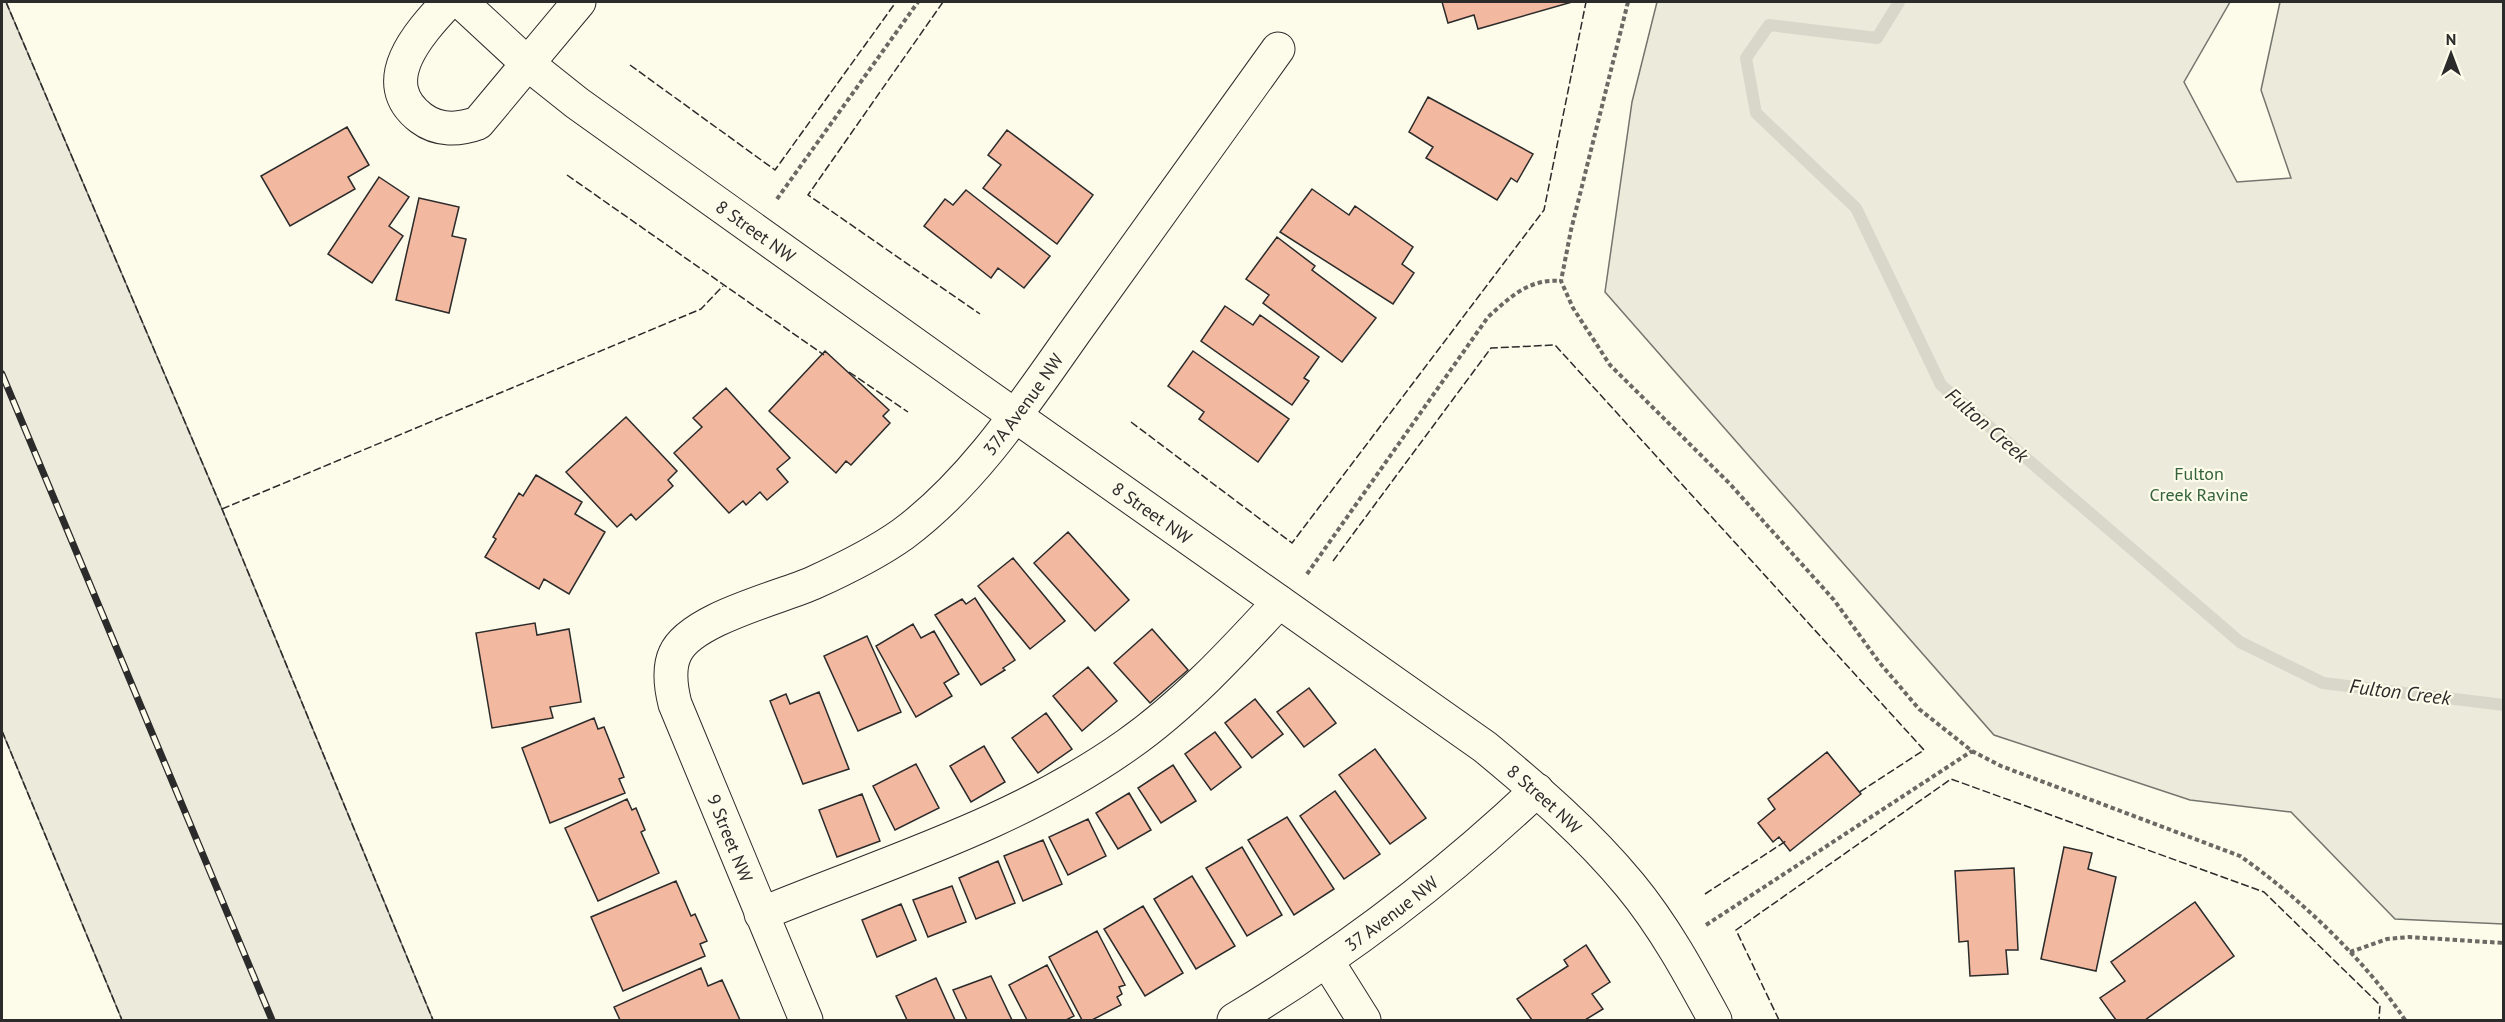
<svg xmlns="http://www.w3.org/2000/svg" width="2505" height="1022" viewBox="0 0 2505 1022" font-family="'PT Sans',sans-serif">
<rect width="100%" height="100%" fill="#fdfbea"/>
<path fill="#ecebdb" stroke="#74746e" stroke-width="1.5" d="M 2,2 L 6,2 L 222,509 L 433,1020 L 122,1020 L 2,731 Z
M 1657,2 L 2230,2 L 2184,82 L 2237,182 L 2291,178 L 2261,90 L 2280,2 L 2503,2 L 2503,924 L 2395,919 L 2291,812 L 2190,800 L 1994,735 L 1605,292 L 1632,102 Z"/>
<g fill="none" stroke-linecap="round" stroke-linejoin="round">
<path stroke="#d8d7c9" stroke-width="12" d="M 1899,2 L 1877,38 L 1769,25 L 1746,58 L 1756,113 L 1856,208 L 1941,385 L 2240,642 L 2323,683 L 2504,705"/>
</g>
<path fill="#f2b8a0" stroke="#2b2b2b" stroke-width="1.5" d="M 1442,2 L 1572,2 L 1478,29 L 1474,15 L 1448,23 Z
M 1428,97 L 1533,154 L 1517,182 L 1511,178 L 1497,200 L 1426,158 L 1433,147 L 1409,132 Z
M 347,127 L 369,165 L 348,177 L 355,189 L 290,226 L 261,176 Z
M 1007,130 L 1093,195 L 1057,244 L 983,188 L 1001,165 L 988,155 Z
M 379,177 L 409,197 L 389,226 L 403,236 L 372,283 L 328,254 Z
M 1312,189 L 1349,215 L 1355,206 L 1413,247 L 1402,264 L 1414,273 L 1393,304 L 1280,232 Z
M 966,190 L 1050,256 L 1024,288 L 998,268 L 991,278 L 924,226 L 945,199 L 953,205 Z
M 419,198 L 459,207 L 452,236 L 466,239 L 449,313 L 396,300 Z
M 1277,237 L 1315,266 L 1312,270 L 1376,318 L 1342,362 L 1263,303 L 1269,295 L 1246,279 Z
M 1225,306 L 1253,325 L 1260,315 L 1319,357 L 1304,378 L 1309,381 L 1292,405 L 1201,341 Z
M 825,351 L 889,410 L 883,416 L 890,423 L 851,465 L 846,461 L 836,473 L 769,411 Z
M 1193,351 L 1289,419 L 1258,462 L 1199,419 L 1204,412 L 1168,386 Z
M 726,388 L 790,458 L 777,469 L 788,482 L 767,500 L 760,492 L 746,505 L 743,501 L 729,513 L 674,453 L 702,427 L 693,418 Z
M 626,417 L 677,471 L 668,480 L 673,486 L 636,520 L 631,514 L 617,527 L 566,472 Z
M 536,475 L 582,502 L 575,514 L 605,532 L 569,594 L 544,579 L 539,589 L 485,557 L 496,539 L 493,537 L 519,493 L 523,496 Z
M 1068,532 L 1129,600 L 1095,631 L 1034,563 Z
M 1013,558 L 1065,621 L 1030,649 L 978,586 Z
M 975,598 L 1015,660 L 1003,668 L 1005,670 L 981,685 L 935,615 L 962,599 L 966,604 Z
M 535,623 L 537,635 L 569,629 L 581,702 L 550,707 L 553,718 L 492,728 L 476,633 Z
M 913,624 L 921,638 L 934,631 L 959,674 L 944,683 L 952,696 L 916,717 L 876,646 Z
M 1152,629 L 1188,670 L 1150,703 L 1114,663 Z
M 867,636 L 901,712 L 858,731 L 824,656 Z
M 1088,667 L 1117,701 L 1082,731 L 1053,696 Z
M 1309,688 L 1336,723 L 1304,747 L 1277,712 Z
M 819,692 L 849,769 L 803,784 L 770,701 L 786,694 L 790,704 Z
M 1255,699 L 1283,734 L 1252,758 L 1225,723 Z
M 1046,713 L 1072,749 L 1038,773 L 1012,738 Z
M 594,718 L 598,729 L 604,727 L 624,777 L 619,779 L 625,793 L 550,823 L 522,748 Z
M 1215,732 L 1241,767 L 1211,790 L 1185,754 Z
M 984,746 L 1005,782 L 971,802 L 950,766 Z
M 1375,749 L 1426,818 L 1390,844 L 1339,775 Z
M 1827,752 L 1861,794 L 1790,851 L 1779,837 L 1773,842 L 1758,823 L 1775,809 L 1768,799 Z
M 916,764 L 939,808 L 895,830 L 873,786 Z
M 1173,765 L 1196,801 L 1161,823 L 1138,788 Z
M 1335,791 L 1380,854 L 1344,879 L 1300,816 Z
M 1129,793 L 1151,830 L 1118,849 L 1096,813 Z
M 862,794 L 880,841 L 837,857 L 819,810 Z
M 627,799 L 632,810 L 636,808 L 645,830 L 641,832 L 659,873 L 598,901 L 565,828 Z
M 1287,817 L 1334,889 L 1294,915 L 1248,840 Z
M 1088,819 L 1106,856 L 1068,875 L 1049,837 Z
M 1043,840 L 1062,884 L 1023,901 L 1004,856 Z
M 1242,847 L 1282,915 L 1247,936 L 1206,868 Z
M 2064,847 L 2092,853 L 2088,869 L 2116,877 L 2096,971 L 2041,959 Z
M 998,861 L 1015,903 L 976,919 L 959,878 Z
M 2014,868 L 2018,950 L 2006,950 L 2008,974 L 1970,976 L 1968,941 L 1959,942 L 1955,871 Z
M 1192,876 L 1235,946 L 1196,969 L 1154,899 Z
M 676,881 L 691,916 L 695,914 L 707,941 L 700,944 L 705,956 L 623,991 L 591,917 Z
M 952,886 L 966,922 L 928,937 L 913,900 Z
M 2195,902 L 2234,956 L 2145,1020 L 2116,1020 L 2100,998 L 2125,981 L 2111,962 Z
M 901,904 L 916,940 L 877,957 L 862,920 Z
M 1143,906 L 1183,973 L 1145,996 L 1104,929 Z
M 1097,931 L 1125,985 L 1119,987 L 1122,994 L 1117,997 L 1121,1005 L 1092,1020 L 1082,1020 L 1049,957 Z
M 1586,945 L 1610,982 L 1592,994 L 1603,1009 L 1585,1020 L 1532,1020 L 1517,999 L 1568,966 L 1564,960 Z
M 1047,965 L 1074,1016 L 1066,1020 L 1027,1020 L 1009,985 Z
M 701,968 L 708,986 L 722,980 L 740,1020 L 620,1020 L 614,1007 Z
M 991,976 L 1012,1020 L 967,1020 L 953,990 Z
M 936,978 L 955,1020 L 907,1020 L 896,996 Z"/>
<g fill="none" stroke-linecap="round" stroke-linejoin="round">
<g stroke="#2b2b2b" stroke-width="35">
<g id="minor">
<path d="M 448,2 C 419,33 374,82 421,118 C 438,131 459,130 478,123 L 579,2"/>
<path id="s1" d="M 461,2 L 528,64 L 577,103 L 973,386 L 1485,747 C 1537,790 1587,833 1630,885 C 1664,926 1690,974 1715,1020"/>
<path d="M 761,914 C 885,863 1017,823 1127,745 C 1184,705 1232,653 1279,602"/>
<path d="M 1327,961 L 1364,1020"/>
<path id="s2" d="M 806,1020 L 675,704 C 671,688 668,669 675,654 C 690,619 779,598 813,583 C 844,569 875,554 903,534 C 977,479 1029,396 1082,322 C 1147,231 1212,140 1278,49"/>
<path id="s3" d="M 1234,1020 C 1344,954 1444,878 1537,790"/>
</g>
</g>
<path stroke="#6a6964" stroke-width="4" stroke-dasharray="4.5 3" stroke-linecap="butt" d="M 1628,2 L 1571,230 L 1561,281 L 1573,308 L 1610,365 L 1730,484 L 1834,600 L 1879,662 L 1919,709 L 1972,751 L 2001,766 L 2240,856 C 2299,897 2366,961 2405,1020
M 777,199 L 918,2
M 1307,574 L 1488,317 C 1510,297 1530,278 1561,281
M 1706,925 L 1972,751
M 2350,952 L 2387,939 L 2409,937 L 2504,943"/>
<use href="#minor" stroke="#fdfbea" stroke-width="33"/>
<g stroke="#2b2b2b" stroke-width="7">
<path id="rail" d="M 2,374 L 272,1020"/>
</g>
<use href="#rail" stroke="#fdfbea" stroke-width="4.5" stroke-dasharray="14" stroke-linecap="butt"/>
<path stroke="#2b2b2b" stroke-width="1.5" stroke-dasharray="8 3" stroke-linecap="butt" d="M 6,2 L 222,509 L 433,1020
M 943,2 L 808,195 L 980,314
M 630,65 L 775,170 L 896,2
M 567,175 L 824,355
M 849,372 L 908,412
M 1131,422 L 1292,543 L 1544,210 L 1586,2
M 222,509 L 701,309 L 723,286
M 1333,561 L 1491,348 L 1555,345 L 1924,750 L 1858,793
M 2,731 L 122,1020
M 1705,894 L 1786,841
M 1779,1020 L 1736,930 L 1951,779 L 2264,892 L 2380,1005 L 2379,1020"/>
</g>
<g text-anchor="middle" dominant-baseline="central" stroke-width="4.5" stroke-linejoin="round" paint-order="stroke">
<g font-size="18" fill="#2b2b2b" stroke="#fdfbea">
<text stroke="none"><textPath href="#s1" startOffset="374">8 Street NW</textPath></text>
<text stroke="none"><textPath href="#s2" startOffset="831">37A Avenue NW</textPath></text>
<text stroke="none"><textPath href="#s1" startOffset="860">8 Street NW</textPath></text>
<text stroke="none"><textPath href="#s1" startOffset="1346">8 Street NW</textPath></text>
<text transform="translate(730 838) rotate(68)">9 Street NW</text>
<text stroke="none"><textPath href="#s3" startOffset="190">37 Avenue NW</textPath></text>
</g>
<g font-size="18" fill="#34623c" stroke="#fdfbea">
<text x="2199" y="473">Fulton<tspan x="2199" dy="21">Creek Ravine</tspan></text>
</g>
<g font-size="20" font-style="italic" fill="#2b2b2b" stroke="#fdfbea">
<text transform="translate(1987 425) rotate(41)">Fulton Creek</text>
<text transform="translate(2400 692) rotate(7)">Fulton Creek</text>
</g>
</g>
<rect width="2505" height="1022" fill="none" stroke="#2b2b2b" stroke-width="6"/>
<g transform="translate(2451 54)" stroke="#fdfbea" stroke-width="4.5" paint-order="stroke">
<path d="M0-4.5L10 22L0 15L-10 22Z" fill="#2b2b2b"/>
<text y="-9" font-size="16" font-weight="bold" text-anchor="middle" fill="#2b2b2b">N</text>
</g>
</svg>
